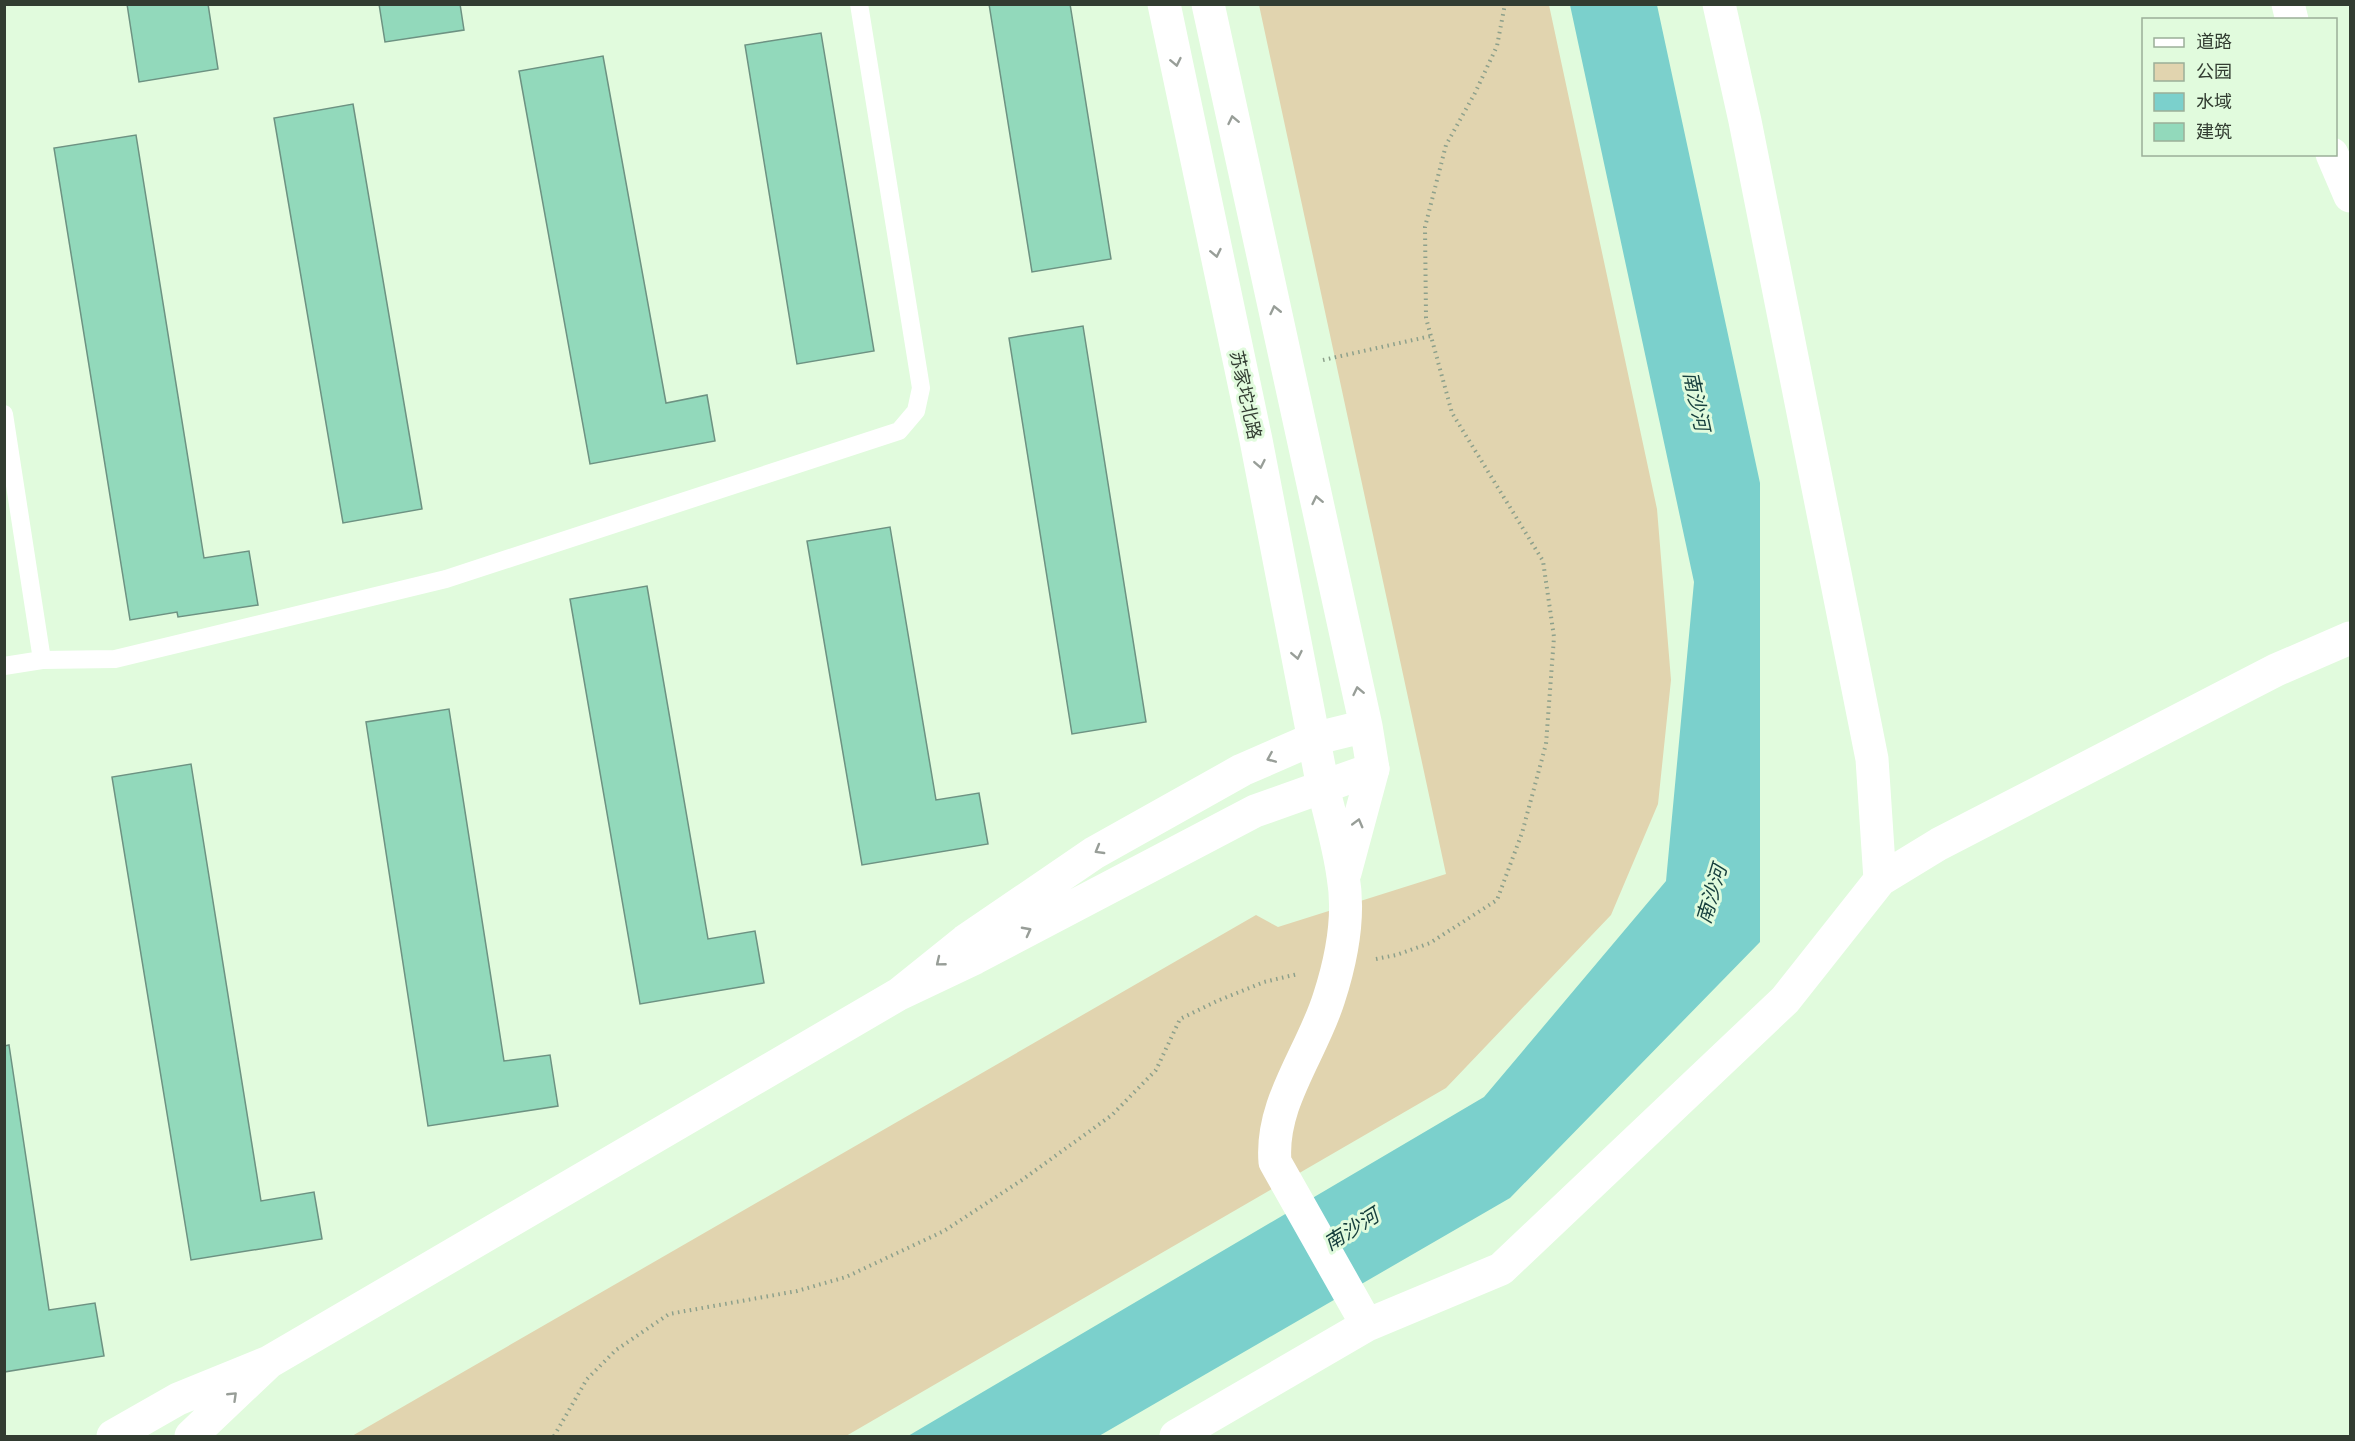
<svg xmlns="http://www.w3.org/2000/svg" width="2355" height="1441" viewBox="0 0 2355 1441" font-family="Mulish,'Noto Sans SC',sans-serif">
<rect width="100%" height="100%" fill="#e1fbdd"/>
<path fill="#e1d4af" d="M 1259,5 L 1549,5 L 1657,509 L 1671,680 L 1658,804 L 1611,915 L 1446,1088 L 846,1436 L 352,1436 L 1256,915 L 1278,927 L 1446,874 Z"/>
<path fill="#7bd0cc" d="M 1570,5 L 1657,5 L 1760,483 L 1760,942 L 1510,1198 L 1099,1436 L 908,1436 L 1484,1097 L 1666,881 L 1694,582 Z"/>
<path fill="#92d9bb" stroke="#6d9282" stroke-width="1.5" d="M 127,4 L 208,4 L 218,69 L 139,82 Z
M 379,4 L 460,4 L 464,30 L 385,42 Z
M 989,4 L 1070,4 L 1111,259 L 1032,272 Z
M 821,33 L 874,351 L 797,364 L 745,45 Z
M 603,56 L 666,403 L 707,395 L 715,441 L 590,464 L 519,71 Z
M 353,104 L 422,509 L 343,523 L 274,118 Z
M 136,135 L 204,558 L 249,551 L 258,605 L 178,617 L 177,612 L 130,620 L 54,148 Z
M 1083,326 L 1146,722 L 1072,734 L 1009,338 Z
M 890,527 L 936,800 L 979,793 L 988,844 L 862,865 L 807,541 Z
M 647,586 L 708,939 L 755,931 L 764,983 L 640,1004 L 570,599 Z
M 449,709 L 504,1061 L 550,1055 L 558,1106 L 428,1126 L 366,722 Z
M 191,764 L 261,1201 L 314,1192 L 322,1239 L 191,1260 L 112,777 Z
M 9,1045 L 49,1310 L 95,1303 L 104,1356 L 4,1372 L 4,1046 Z"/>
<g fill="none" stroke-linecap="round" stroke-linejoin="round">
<path stroke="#8da08b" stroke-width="4" stroke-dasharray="1.5 4.5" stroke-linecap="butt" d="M 1323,360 L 1431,336
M 1376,959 L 1396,955 L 1430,943 L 1497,900 L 1522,833 L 1546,744 L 1554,637 L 1543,561 L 1452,413 L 1426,318 L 1425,227 L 1446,145 L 1475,93 L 1497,46 L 1505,4
M 554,1436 L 587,1379 L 616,1350 L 669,1314 L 797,1291 L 846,1277 L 944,1231 L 1022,1180 L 1112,1115 L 1156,1070 L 1180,1019 L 1217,1001 L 1264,982 L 1298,974"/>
<path stroke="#fff" stroke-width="18" d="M 4,414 L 42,660
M 4,666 L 42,660 L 115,659 L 446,579 L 899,431 L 916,411 L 921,388 L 859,4"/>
<path stroke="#fff" stroke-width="33" d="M 2288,4 L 2292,20
M 2332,154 L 2350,196
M 1323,787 C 1330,816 1339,846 1343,876 C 1350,915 1341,961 1329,998 C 1312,1053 1270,1103 1275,1162 L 1367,1325
M 1345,873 L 1373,769
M 1880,880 L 1939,844 L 2276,670 L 2350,638
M 1176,1436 L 1367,1325 L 1501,1269 L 1785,1000 L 1880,880 L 1872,759 L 1745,121 L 1719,4"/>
<path stroke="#fff" stroke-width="33" d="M 1164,4 L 1256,440 L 1323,787
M 1208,4 L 1366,726 L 1373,769 L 1255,811 L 975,958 L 899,994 L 965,941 L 1094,853 L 1242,770 L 1313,739 L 1366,726
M 269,1362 L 899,994
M 113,1436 L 178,1399 L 269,1362 L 191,1436"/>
</g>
<defs><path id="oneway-chevron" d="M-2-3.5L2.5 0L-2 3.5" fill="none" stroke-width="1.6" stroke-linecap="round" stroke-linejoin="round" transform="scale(1.5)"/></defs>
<g stroke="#989e98">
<use href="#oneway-chevron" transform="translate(1176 62) rotate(78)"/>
<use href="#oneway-chevron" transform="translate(1233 120) rotate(-102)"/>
<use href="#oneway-chevron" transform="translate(1216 253) rotate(78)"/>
<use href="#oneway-chevron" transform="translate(1275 310) rotate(-103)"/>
<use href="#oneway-chevron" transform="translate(1260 464) rotate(79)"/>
<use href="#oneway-chevron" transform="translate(1317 500) rotate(-102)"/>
<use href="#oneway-chevron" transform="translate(1297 655) rotate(79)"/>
<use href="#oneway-chevron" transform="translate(1358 691) rotate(-102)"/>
<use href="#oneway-chevron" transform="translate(1271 758) rotate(157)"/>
<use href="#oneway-chevron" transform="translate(1358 823) rotate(-75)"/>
<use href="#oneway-chevron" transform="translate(1099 850) rotate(150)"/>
<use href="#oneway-chevron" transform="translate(1027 931) rotate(-28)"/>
<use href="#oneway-chevron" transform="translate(940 962) rotate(141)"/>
<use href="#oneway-chevron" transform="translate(233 1396) rotate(-44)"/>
</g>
<g text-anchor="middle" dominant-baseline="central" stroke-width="6" stroke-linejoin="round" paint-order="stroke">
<g font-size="18" fill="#323c31" stroke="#e1fbdd">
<text transform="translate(1246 395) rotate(78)">苏家坨北路</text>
</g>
<g font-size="20" font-style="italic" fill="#17403e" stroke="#e1fbdd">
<text transform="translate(1697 401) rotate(78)">南沙河</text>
<text transform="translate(1711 894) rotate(-73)">南沙河</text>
<text transform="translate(1351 1229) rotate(-32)">南沙河</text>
</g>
</g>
<rect width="2355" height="1441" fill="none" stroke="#323c31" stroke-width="12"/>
<rect x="2142" y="18" width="195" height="138" fill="#e1fbdd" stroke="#9baf98" stroke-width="1.5"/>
<rect x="2154" y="38" width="30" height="9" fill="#ffffff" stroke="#9baf98" stroke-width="1.5"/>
<text x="2196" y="48" font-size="18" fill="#323c31">道路</text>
<rect x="2154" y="63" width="30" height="18" fill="#e1d4af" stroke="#9baf98" stroke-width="1.5"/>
<text x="2196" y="78" font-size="18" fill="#323c31">公园</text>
<rect x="2154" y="93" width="30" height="18" fill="#7bd0cc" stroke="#9baf98" stroke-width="1.5"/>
<text x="2196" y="108" font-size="18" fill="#323c31">水域</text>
<rect x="2154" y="123" width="30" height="18" fill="#92d9bb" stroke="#9baf98" stroke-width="1.5"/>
<text x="2196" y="138" font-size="18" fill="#323c31">建筑</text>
</svg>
